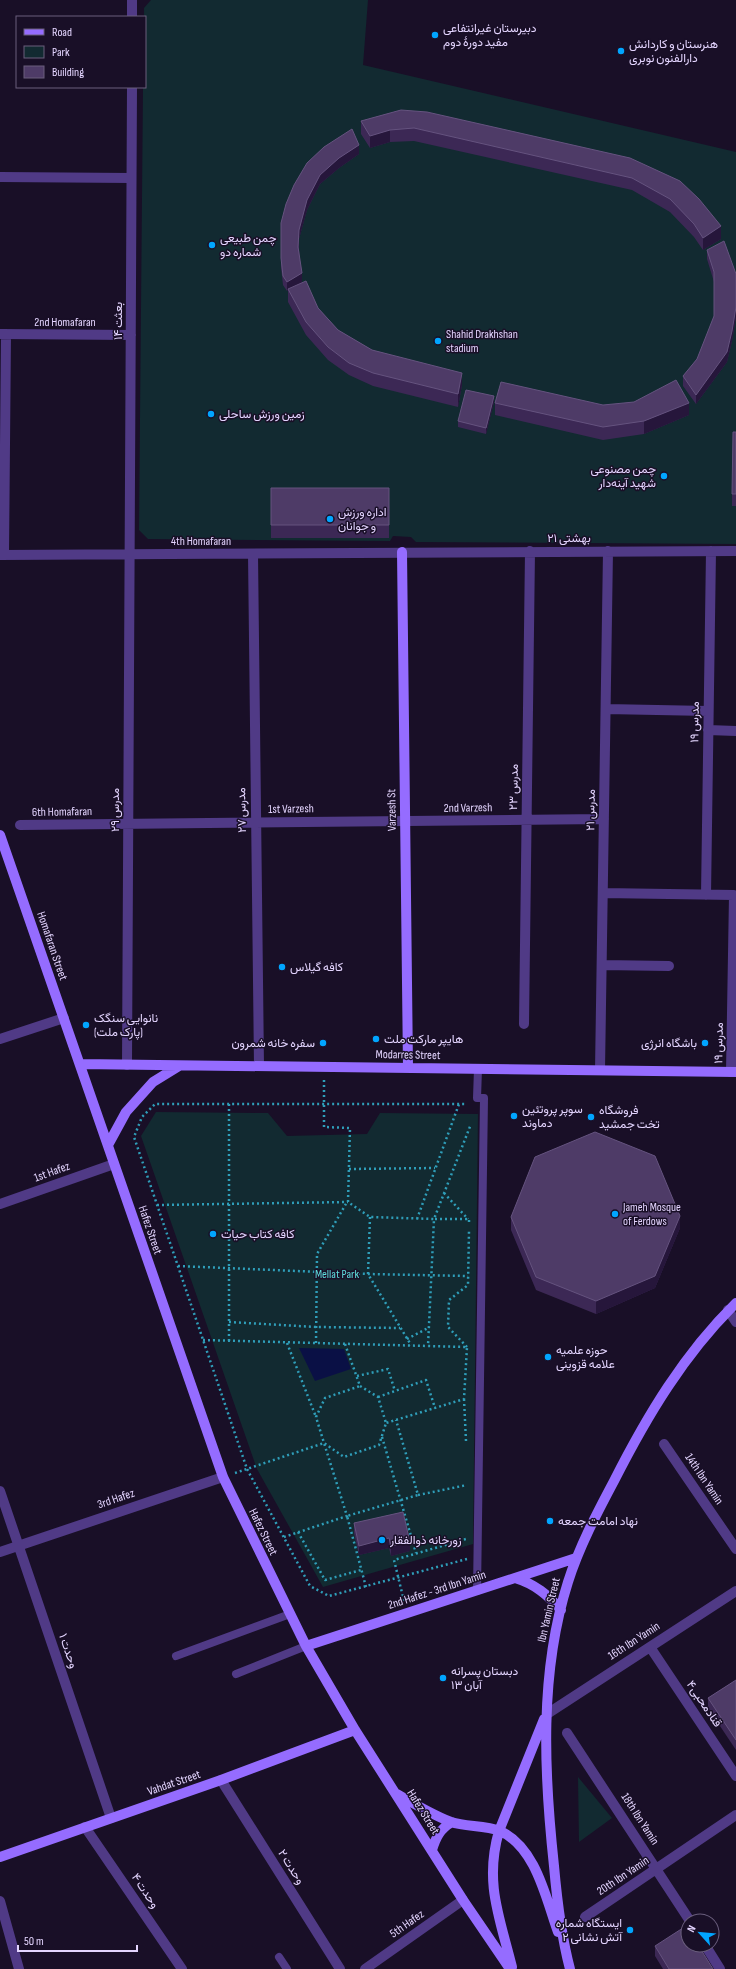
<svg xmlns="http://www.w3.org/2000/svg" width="736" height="1969" viewBox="0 0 736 1969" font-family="'Sofia Sans Condensed',Vazirmatn,sans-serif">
<rect width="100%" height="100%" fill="#190f27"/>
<path fill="#122a31" d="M 151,0 L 368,0 L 363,65 L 736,152 L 736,544 L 416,542 L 411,537 L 393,536 L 390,541 L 148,539 L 139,530 L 143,87 L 145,87 L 144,8 Z
M 156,1112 L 268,1113 L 287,1136 L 367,1134 L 380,1113 L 478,1114 L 473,1544 L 323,1587 L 257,1469 L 141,1136 Z
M 578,1777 L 612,1818 L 579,1842 Z"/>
<path fill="#0a1045" d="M 299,1348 L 344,1349 L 351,1369 L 315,1381 Z"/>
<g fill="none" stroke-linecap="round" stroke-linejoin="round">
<path stroke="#2f9eb9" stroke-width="2.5" stroke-dasharray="2 3" stroke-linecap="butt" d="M 324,1080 L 324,1127 L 350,1128 L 348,1202 L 370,1217 L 434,1219 L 428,1346 L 467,1347 L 464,1399 L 386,1423
M 349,1169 L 435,1168
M 444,1193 L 468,1219
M 157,1205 L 348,1202
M 370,1217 L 368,1274 L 411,1345
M 417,1219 L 459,1104
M 469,1222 L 469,1219 L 434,1219 L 471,1124
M 178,1266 L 368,1274 L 468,1276
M 229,1322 L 316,1327 L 400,1328
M 407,1339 L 428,1328
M 203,1340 L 428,1346
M 229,1341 L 229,1104
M 287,1343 L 316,1417
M 316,1343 L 317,1254 L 347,1202
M 345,1344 L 360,1386
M 467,1347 L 448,1327 L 449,1300 L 468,1285 L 469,1231
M 357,1376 L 388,1369 L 395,1391
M 360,1386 L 378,1397 L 386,1423 L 379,1445 L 344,1457 L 324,1443 L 316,1417 L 325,1398 Z
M 378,1397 L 426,1380 L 435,1408
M 464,1399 L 466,1441
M 382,1437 L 416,1553
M 235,1473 L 324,1443 L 347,1516 L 284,1537
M 418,1495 L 467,1485
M 298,1532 L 325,1580 L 361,1570
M 467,1559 L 329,1596 L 310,1586 L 247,1469 L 134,1137 L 142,1117 L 155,1104 L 467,1104
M 366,1587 L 347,1516 L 418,1495 L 396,1420
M 404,1601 L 394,1560 L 466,1539"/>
<path stroke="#503a86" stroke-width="8" d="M 477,1591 L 484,1098 L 477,1098 L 478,1069
M 176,1656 L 290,1614
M 236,1674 L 306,1646
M 279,1957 L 287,1969"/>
<path stroke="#503a86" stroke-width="10" d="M 132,17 L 132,0
M 0,177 L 131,178
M 0,334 L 131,335
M 253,554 L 259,1066
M 0,555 L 736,551
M 4,555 L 6,334
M 606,709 L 708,711
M 708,730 L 736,731
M 20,825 L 604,819
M 603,893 L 734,895 L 731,1072
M 706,895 L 711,551
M 602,965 L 669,966
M 524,1024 L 530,551
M 0,1039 L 64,1018
M 127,1065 L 132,87
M 600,1070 L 608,551
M 0,1204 L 114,1164
M 728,1310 L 736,1322
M 664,1444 L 736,1549
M 0,1491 L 111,1818
M 0,1552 L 223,1477
M 650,1647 L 736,1776
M 547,1714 L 736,1591
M 567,1733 L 690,1921
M 221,1780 L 340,1969
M 85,1827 L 182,1969
M 0,1901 L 19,1969
M 585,1917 L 736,1815
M 705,1945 L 720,1969
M 365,1969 L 463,1900"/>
<path stroke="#956cff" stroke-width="10" d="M 402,552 L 408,1068
M 0,835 L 223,1477 L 306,1646 L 355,1730 L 463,1900 L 510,1969
M 80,1064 L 736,1072
M 108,1145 L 126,1112 L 153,1082 L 179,1066
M 515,1578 C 535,1584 548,1595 561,1610
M 306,1646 L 576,1558
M 397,1794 C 414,1804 433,1815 451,1822 C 466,1827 485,1825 500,1831 C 536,1847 546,1899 558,1932
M 432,1850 C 436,1837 440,1829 452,1822
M 0,1857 L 221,1780 L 355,1730
M 512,1967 C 500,1918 484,1883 499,1831 L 544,1719
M 570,1969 C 561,1935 557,1900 554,1866 C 544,1773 539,1673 568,1582 C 579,1547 597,1513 614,1481 C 647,1416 684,1354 736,1303"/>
</g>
<path fill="#3c2855" d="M 401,110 L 630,158 L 721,239 L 703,250 L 694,237 L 670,212 L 632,190 L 414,141 L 390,142 L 370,148 L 361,134 L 361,121 Z
M 352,129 L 359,154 L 339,168 L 320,184 L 307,210 L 299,239 L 299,249 L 302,283 L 318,308 L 338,330 L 372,350 L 462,385 L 458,407 L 373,386 L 349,375 L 328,360 L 306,335 L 288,302 L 288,290 L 287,291 L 283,285 L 281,267 L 281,223 Z
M 707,250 L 736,274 L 736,317 L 732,341 L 727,362 L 696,404 L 683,386 L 683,376 L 697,359 L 714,317 L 714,282 L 707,259 Z
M 494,402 L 486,434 L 458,427 L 458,421 Z
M 495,403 L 603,405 L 689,415 L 644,434 L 603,440 L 495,415 Z
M 736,432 L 736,506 L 732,506 L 732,494 Z
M 271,488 L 389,488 L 389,538 L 271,538 Z
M 511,1217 L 680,1228 L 655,1288 L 596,1314 L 536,1290 L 511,1230 Z
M 403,1512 L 410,1551 L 391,1556 L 389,1548 L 359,1555 L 354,1533 L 354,1523 Z
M 736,1680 L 736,1750 L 708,1708 L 708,1698 Z
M 655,1946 L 713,1969 L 663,1969 L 655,1956 Z"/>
<path fill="#26163b" d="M 390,130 L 390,142 L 370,148 L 370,136 Z
M 359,145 L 359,154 L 339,168 L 320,184 L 307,210 L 299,239 L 298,257 L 299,230 L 307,200 L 320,175 L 339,158 Z
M 721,226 L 721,239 L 703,250 L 703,238 Z
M 302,273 L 302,283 L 287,291 L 287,282 Z
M 736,307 L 736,317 L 732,341 L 727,362 L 696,404 L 696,395 Z
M 462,373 L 462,385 L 458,407 L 458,394 Z
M 494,396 L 494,402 L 486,434 L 486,428 Z
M 689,403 L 689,415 L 644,434 L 644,421 Z
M 680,1216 L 680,1228 L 655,1288 L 596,1314 L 596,1301 Z
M 389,1538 L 389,1548 L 359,1555 L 359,1546 Z
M 410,1542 L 410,1551 L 391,1556 L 391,1546 Z"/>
<path fill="#4e3b67" stroke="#65537f" d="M 401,110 L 427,112 L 630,158 L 680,181 L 699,199 L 721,226 L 703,238 L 694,224 L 670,199 L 632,178 L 414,128 L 390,130 L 370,136 L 361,121 Z
M 352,129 L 359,145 L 339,158 L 320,175 L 307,200 L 299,230 L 298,247 L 302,273 L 287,282 L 283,276 L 281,258 L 281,223 L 286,204 L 294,185 L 307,163 L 324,147 Z
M 724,241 L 736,274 L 736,307 L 732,331 L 727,352 L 696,395 L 683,376 L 697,359 L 714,316 L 714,272 L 707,250 Z
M 306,281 L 318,308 L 338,330 L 372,350 L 462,373 L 458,394 L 373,373 L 349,363 L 328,347 L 306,322 L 288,289 Z
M 676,380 L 689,403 L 644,421 L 603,427 L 495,403 L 501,382 L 603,405 L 634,402 Z
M 466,390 L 494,396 L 486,428 L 458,421 Z
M 733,432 L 736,432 L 736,494 L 732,494 Z
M 271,488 L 389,488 L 389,525 L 271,525 Z
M 595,1132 L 655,1156 L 680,1216 L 655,1276 L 596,1301 L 536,1277 L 511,1217 L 535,1157 Z
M 403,1512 L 410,1542 L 391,1546 L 389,1538 L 359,1546 L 354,1523 Z
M 736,1680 L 736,1740 L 708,1698 Z
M 686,1926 L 688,1930 L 688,1945 L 698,1945 L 713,1969 L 669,1969 L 655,1946 Z"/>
<g fill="#01a5ff" stroke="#190f27" stroke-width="1.5">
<circle cx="435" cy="35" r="4"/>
<circle cx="621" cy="51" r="4"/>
<circle cx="212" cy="245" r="4"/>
<circle cx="438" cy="341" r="4"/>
<circle cx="211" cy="414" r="4"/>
<circle cx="664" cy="476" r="4"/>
<circle cx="330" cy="519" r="4"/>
<circle cx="282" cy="967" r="4"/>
<circle cx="86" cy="1025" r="4"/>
<circle cx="376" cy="1039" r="4"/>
<circle cx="323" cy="1043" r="4"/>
<circle cx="705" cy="1043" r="4"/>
<circle cx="514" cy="1116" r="4"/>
<circle cx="591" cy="1117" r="4"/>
<circle cx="615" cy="1214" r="4"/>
<circle cx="213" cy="1234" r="4"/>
<circle cx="548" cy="1357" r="4"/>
<circle cx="550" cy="1521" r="4"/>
<circle cx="382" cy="1540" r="4"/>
<circle cx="443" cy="1678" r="4"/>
<circle cx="630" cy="1930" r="4"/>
</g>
<g text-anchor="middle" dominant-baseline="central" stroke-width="3" stroke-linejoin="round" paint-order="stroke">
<g font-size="12" fill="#e4d5ff" stroke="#190f27" text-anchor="start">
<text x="443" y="28">دبیرستان غیرانتفاعی<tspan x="443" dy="14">مفید دورهٔ دوم</tspan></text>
<text x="629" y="44">هنرستان و کاردانش<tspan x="629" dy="14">دارالفنون نوبری</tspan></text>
<text x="220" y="238">چمن طبیعی<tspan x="220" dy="14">شماره دو</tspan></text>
<text x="446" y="334">Shahid Drakhshan<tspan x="446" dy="14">stadium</tspan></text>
<text x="219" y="414">زمین ورزش ساحلی</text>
<text x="656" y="469" text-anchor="end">چمن مصنوعی<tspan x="656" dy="14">شهید آینه‌دار</tspan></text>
<text x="338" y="512">اداره ورزش<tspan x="338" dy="14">و جوانان</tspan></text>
<text x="290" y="967">کافه گیلاس</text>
<text x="94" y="1018">نانوایی سنگک<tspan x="94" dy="14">(پارک ملت)</tspan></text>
<text x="384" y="1039">هایپر مارکت ملت</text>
<text x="315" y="1043" text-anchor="end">سفره خانه شمرون</text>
<text x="697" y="1043" text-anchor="end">باشگاه انرژی</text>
<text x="522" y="1109">سوپر پروتئین<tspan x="522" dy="14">دماوند</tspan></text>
<text x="599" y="1110">فروشگاه<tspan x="599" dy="14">تخت جمشید</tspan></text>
<text x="623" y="1207">Jameh Mosque<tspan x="623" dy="14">of Ferdows</tspan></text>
<text x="221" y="1234">کافه کتاب حیات</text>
<text x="556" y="1350">حوزه علمیه<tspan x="556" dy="14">علامه قزوینی</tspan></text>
<text x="558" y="1521">نهاد امامت جمعه</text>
<text x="390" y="1540">زورخانه ذوالفقار</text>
<text x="451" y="1671">دبستان پسرانه<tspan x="451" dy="14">۱۳ آبان</tspan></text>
<text x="622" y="1923" text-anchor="end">ایستگاه شماره<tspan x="622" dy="14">۲ آتش نشانی</tspan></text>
</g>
<g font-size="12" fill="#e4d5ff" stroke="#190f27">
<text transform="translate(118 321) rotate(-90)">بعثت ۱۴</text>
<text x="65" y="322">2nd Homafaran</text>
<text x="569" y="538">بهشتی ۲۱</text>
<text x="201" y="541">4th Homafaran</text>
<text transform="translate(695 722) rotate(-89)">مدرس ۱۹</text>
<text transform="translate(514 787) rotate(-89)">مدرس ۲۳</text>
<text transform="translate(468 808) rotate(-1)">2nd Varzesh</text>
<text transform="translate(291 809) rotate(-1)">1st Varzesh</text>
<text transform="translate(115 810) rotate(-90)">مدرس ۲۹</text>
<text transform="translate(242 810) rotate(-91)">مدرس ۲۷</text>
<text transform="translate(392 810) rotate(-91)">Varzesh St</text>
<text transform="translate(591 810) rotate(-89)">مدرس ۲۱</text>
<text transform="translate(62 812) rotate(-1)">6th Homafaran</text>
<text transform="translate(52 946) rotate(71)">Homafaran Street</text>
<text transform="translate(719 1043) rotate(-89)">مدرس ۱۹</text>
<text transform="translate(408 1055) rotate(1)">Modarres Street</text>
<text transform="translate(52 1172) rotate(-20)">1st Hafez</text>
<text transform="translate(150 1230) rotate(71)">Hafez Street</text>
<text transform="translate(704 1479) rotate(56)">14th Ibn Yamin</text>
<text transform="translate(116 1499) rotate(-19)">3rd Hafez</text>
<text transform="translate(263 1532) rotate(64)">Hafez Street</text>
<text transform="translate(437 1590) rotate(-18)">2nd Hafez - 3rd Ibn Yamin</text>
<text transform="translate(549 1610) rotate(-77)">Ibn Yamin Street</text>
<text transform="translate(634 1641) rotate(-33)">16th Ibn Yamin</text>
<text transform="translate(68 1651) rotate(71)">وحدت ۱</text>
<text transform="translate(704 1704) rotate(56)">قنادمحبی۴</text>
<text transform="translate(174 1783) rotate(-19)">Vahdat Street</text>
<text transform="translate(423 1812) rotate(58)">Hafez Street</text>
<text transform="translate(640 1819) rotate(57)">18th Ibn Yamin</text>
<text transform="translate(291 1867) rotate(58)">وحدت ۲</text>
<text transform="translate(623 1876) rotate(-34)">20th Ibn Yamin</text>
<text transform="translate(145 1891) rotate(56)">وحدت ۴</text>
<text transform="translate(407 1924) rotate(-35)">5th Hafez</text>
</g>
<g font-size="12" fill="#5fe0e0" stroke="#190f27">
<text x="337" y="1274">Mellat Park</text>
</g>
</g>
<rect x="16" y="16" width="130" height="72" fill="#190f27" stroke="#6a5e7d"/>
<rect x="24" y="29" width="20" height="6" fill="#956cff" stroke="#6a5e7d"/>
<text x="52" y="36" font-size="12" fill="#e4d5ff">Road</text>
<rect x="24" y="46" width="20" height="12" fill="#122a31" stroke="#6a5e7d"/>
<text x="52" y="56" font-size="12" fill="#e4d5ff">Park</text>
<rect x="24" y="66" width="20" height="12" fill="#4e3b67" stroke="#6a5e7d"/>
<text x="52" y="76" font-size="12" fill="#e4d5ff">Building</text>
<g transform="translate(700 1933) rotate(297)"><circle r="19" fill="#190f27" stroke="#6a5e7d"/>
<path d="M0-3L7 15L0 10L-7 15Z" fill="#01a5ff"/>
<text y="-6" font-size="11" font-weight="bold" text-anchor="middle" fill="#e4d5ff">N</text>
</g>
<path d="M18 1945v6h119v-6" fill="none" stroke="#e4d5ff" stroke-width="2"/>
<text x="24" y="1945" font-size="12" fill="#e4d5ff" stroke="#190f27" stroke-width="3" paint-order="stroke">50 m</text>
</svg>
